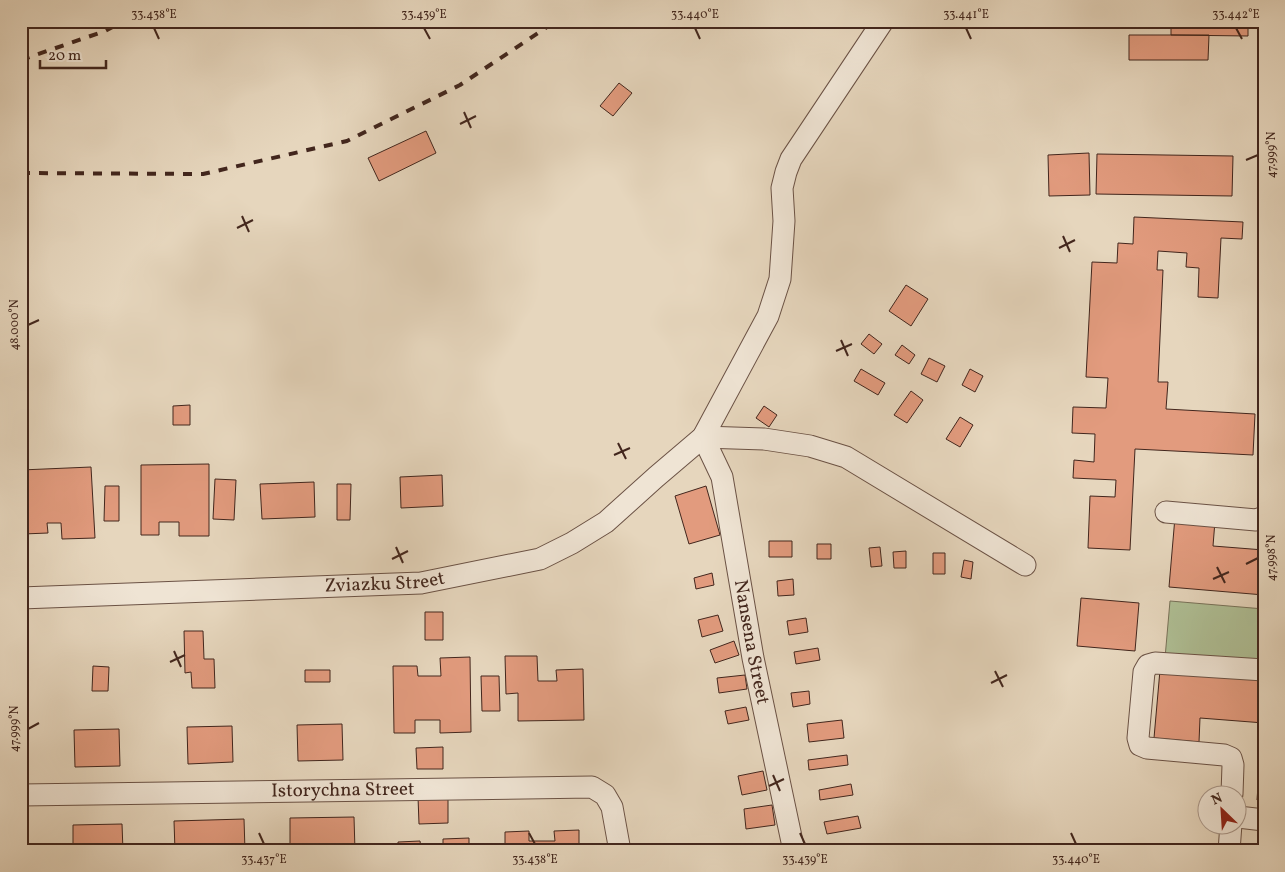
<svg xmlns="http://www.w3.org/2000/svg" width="1285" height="872" viewBox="0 0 1285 872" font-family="Vollkorn,serif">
<rect width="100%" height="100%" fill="#e6d6bd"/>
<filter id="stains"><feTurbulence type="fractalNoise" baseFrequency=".004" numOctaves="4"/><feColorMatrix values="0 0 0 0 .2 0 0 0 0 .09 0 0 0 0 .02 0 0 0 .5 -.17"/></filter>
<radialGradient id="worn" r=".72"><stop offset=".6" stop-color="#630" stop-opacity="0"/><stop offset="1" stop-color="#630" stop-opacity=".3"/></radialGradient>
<path fill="#afbf95" stroke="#787259" d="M 1170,601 L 1264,609 L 1264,666 L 1165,658 Z"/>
<path fill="#e29b7e" stroke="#42261d" d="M 1171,21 L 1248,21 L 1248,36 L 1171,35 Z
M 1129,35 L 1209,35 L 1208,60 L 1129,60 Z
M 619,83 L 632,93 L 613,116 L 600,106 Z
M 426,131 L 436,153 L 379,181 L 368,158 Z
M 1089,153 L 1090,195 L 1049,196 L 1048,155 Z
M 1097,154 L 1233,156 L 1232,196 L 1096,194 Z
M 1134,217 L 1243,222 L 1242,239 L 1221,238 L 1218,298 L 1198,297 L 1199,268 L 1186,267 L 1187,253 L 1158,251 L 1157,270 L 1163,270 L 1158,382 L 1168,382 L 1166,409 L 1255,414 L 1253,455 L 1135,449 L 1130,550 L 1088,548 L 1090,496 L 1115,497 L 1116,480 L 1073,478 L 1074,460 L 1094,462 L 1095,434 L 1072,433 L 1073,407 L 1106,408 L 1108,378 L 1086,377 L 1092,262 L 1117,263 L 1118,243 L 1133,244 Z
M 906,285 L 928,299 L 911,326 L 889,311 Z
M 869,334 L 882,344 L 874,354 L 861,344 Z
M 902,345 L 915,355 L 909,364 L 895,355 Z
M 929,358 L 945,366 L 937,382 L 921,374 Z
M 861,369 L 885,383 L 878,395 L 854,381 Z
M 970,369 L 983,376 L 975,392 L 962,385 Z
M 911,391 L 923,400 L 907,423 L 894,415 Z
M 190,405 L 190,425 L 173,425 L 173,406 Z
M 764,406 L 777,415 L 769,427 L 756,418 Z
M 960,417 L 973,425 L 960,447 L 946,439 Z
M 209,464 L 209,536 L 179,536 L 179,522 L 159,522 L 159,535 L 141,535 L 141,465 Z
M 91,467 L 95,538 L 62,539 L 61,523 L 47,523 L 48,533 L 23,534 L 21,470 Z
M 442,475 L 443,506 L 401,508 L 400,477 Z
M 215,479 L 236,480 L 234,520 L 213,519 Z
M 314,482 L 315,517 L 262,519 L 260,484 Z
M 337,484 L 351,484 L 350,520 L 337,520 Z
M 105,486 L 119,486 L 119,521 L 104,521 Z
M 706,486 L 720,535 L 689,544 L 675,496 Z
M 1175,517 L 1215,521 L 1213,546 L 1264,550 L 1264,595 L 1169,587 Z
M 769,541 L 792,541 L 792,557 L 769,557 Z
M 817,544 L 831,544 L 831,559 L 817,559 Z
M 880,547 L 882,566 L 871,567 L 869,548 Z
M 906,551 L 906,568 L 894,568 L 893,552 Z
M 933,553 L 945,553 L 945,574 L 933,574 Z
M 964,560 L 973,562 L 971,579 L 961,577 Z
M 712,573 L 714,585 L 696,589 L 694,578 Z
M 793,579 L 794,595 L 778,596 L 777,581 Z
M 1081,598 L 1139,603 L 1135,651 L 1077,646 Z
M 425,612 L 443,612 L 443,640 L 425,640 Z
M 718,615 L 723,631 L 702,637 L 698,620 Z
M 806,618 L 808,632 L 789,635 L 787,621 Z
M 184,631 L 203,631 L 204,659 L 214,659 L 215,688 L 192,688 L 191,672 L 185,673 Z
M 734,641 L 739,655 L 715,663 L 710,650 Z
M 818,648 L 820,660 L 796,664 L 794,652 Z
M 505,656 L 537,656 L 538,681 L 557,681 L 556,670 L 583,669 L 584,720 L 518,721 L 518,693 L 506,694 Z
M 470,657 L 471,732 L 440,733 L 440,720 L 415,720 L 415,733 L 394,733 L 393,666 L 417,666 L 418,676 L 441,676 L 440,658 Z
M 93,666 L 109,667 L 108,691 L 92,691 Z
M 305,670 L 330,670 L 330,682 L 305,682 Z
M 1160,670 L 1264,678 L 1264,723 L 1200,718 L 1199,742 L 1154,738 Z
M 745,675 L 747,689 L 719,693 L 717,678 Z
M 481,676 L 499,676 L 500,711 L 482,711 Z
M 809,691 L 810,704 L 793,707 L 791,693 Z
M 746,707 L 749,720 L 728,724 L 725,711 Z
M 842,720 L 844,738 L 809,742 L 807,724 Z
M 342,724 L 343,760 L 298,761 L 297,725 Z
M 232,726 L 233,762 L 188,764 L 187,727 Z
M 119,729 L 120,766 L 75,767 L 74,730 Z
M 443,747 L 443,769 L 417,769 L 416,748 Z
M 847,755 L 848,765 L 809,770 L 808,760 Z
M 1260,758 L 1264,758 L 1264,801 L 1257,800 Z
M 763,771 L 767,790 L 742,795 L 738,776 Z
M 851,784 L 853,795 L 820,800 L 819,790 Z
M 418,797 L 448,797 L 448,823 L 419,824 Z
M 772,805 L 775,825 L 746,829 L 744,809 Z
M 858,816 L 861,828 L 827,834 L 824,822 Z
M 354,817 L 355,851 L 326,851 L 326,849 L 290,850 L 290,818 Z
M 244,819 L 245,851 L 175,851 L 174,821 Z
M 122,824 L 123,851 L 73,851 L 73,825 Z
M 579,830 L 579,851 L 505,851 L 505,832 L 529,831 L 529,841 L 555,841 L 554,831 Z
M 469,838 L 469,851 L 398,851 L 398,842 L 420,841 L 421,848 L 443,847 L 443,839 Z
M 779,847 L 780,851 L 758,851 Z"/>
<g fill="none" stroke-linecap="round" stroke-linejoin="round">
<g stroke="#6b5245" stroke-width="23">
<g id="minor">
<path id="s1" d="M 703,437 L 722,477 L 753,658 L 794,851"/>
<path d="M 703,437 L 764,439 L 810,446 L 846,457 L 1025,565"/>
<path d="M 1166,512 L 1256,520 L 1264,517"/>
<path id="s2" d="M 21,598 L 421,583 L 540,559 L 572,543 L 606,522 L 656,477 L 703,437 L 768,316 L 780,279 L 784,221 L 782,188 L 786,172 L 791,159 L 883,21"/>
<path d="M 1232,794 L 1233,765 L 1231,758 L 1224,755 L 1147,748 L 1140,745 L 1138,738 L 1144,672 L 1148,665 L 1155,663 L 1264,670"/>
<path id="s3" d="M 21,795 L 592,787 L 605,795 L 612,807 L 620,851"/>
<path d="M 1238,817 L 1264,820"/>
<path d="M 1229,851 L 1231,824"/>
</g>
</g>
<use href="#minor" stroke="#efe4d4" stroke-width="21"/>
<path stroke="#42261d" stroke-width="4" stroke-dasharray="9 9" stroke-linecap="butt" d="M 21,60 L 105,31 L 124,21
M 21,173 L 203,174 L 347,141 L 460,85 L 556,21"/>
</g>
<path fill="none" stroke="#42261d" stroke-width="2" d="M 154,28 L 159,39M 424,28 L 430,39M 695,28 L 700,39M 966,28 L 971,39M 1236,28 L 1242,39M 464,112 L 471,128M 460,124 L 476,116M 1246,160 L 1258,155M 242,216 L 249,232M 237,228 L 253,220M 1063,236 L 1070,252M 1059,248 L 1075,240M 28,325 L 39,320M 841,340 L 848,356M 836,351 L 852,344M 618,443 L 626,459M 614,455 L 630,448M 396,547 L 403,563M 392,559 L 408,551M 1246,564 L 1258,558M 1217,567 L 1225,583M 1213,579 L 1229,572M 174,651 L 181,667M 170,662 L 185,655M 995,671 L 1003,687M 991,683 L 1007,675M 28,729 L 39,723M 773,775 L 780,791M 769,786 L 784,779M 259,833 L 264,844M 529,833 L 535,844M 800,833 L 805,844M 1071,833 L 1076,844"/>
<g text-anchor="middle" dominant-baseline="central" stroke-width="4.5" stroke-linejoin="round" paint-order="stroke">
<g font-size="19" fill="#42261d" stroke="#efe4d4">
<text stroke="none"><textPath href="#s2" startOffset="364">Zviazku Street</textPath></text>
<text stroke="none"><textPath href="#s1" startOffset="212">Nansena Street</textPath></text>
<text stroke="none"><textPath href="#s3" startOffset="322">Istorychna Street</textPath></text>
</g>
</g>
<rect width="1285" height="872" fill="none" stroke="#e6d6bd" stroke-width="55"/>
<g transform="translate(1222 810) rotate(335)"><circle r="24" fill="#efe4d4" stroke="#aa988b"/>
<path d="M0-4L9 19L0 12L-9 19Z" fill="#8f2418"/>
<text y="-8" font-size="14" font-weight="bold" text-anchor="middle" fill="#42261d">N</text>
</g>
<path d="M40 60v8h66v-8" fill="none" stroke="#42261d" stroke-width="2.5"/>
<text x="48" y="60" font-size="15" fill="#42261d" stroke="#efe4d4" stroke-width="4" paint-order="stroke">20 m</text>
<rect x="28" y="28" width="1230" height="816" fill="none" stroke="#42261d" stroke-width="2"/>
<g font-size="12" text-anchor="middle" fill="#42261d">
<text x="154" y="18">33.438°E</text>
<text x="424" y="18">33.439°E</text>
<text x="695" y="18">33.440°E</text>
<text x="966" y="18">33.441°E</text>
<text x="1236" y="18">33.442°E</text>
<text transform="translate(1271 155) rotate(-90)" y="4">47.999°N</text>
<text transform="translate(14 325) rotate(-90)" y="4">48.000°N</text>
<text transform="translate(1271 558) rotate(-90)" y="4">47.998°N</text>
<text transform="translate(14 729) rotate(-90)" y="4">47.999°N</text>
<text x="264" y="863">33.437°E</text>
<text x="535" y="863">33.438°E</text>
<text x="805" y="863">33.439°E</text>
<text x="1076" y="863">33.440°E</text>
</g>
<rect width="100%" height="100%" filter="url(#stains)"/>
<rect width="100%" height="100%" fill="url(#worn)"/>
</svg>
